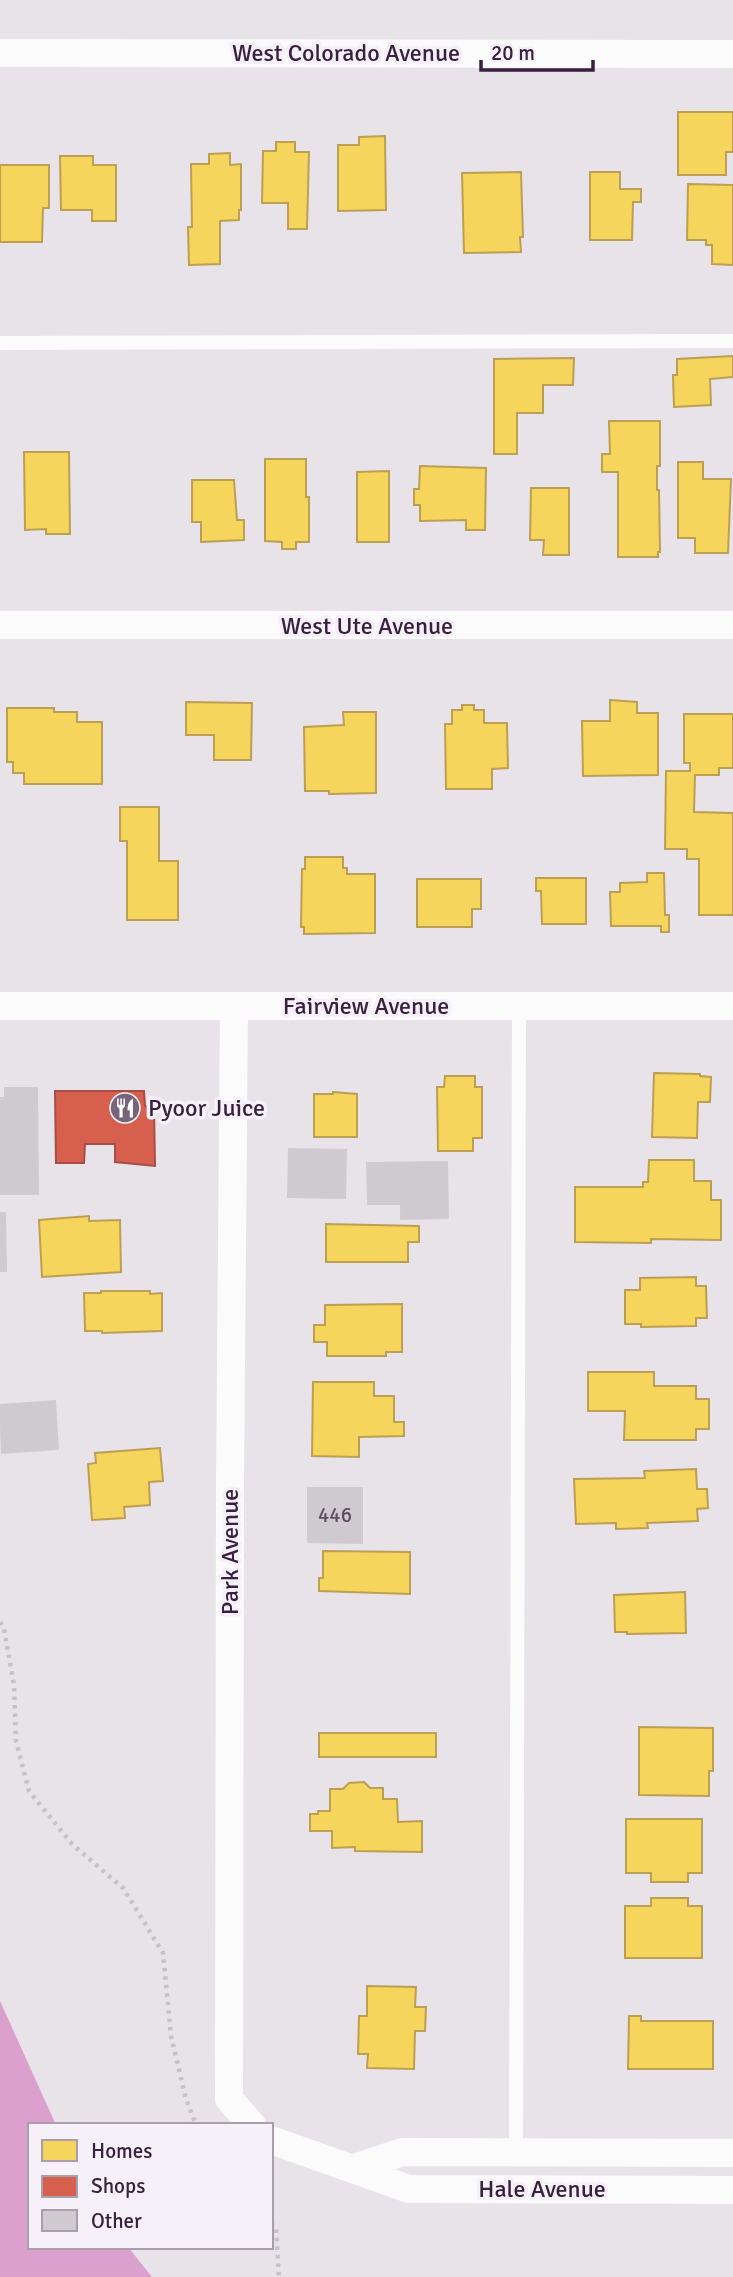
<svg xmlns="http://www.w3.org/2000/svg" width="733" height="2277" viewBox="0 0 733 2277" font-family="Signika,sans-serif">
<rect width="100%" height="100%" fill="#e7e3e9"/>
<path fill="#dba0ce" d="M 0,2001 L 56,2125 L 30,2125 L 30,2247 L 128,2247 L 152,2277 L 0,2277 Z"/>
<path fill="#f6d55c" stroke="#bd9f53" stroke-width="2" d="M 678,112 L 733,112 L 733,152 L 726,152 L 726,175 L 678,175 Z
M 385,136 L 386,210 L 338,211 L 338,145 L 359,145 L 359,137 Z
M 276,142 L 295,142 L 295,152 L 309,152 L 307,229 L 288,229 L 288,203 L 262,203 L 263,151 L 276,151 Z
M 230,153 L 230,165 L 241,164 L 241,210 L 239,210 L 239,220 L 220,221 L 220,264 L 189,265 L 188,227 L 192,227 L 191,164 L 209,164 L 209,154 Z
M 60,156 L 93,156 L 93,165 L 116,165 L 116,221 L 92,221 L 92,210 L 61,210 Z
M 0,165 L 49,165 L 49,208 L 43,208 L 42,242 L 0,242 Z
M 521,172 L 523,237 L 520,237 L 521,252 L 464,253 L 462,173 Z
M 590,172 L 620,172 L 620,189 L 641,189 L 641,202 L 633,202 L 632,240 L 590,240 Z
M 688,184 L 733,185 L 733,265 L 712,264 L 712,245 L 706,245 L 706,240 L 687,240 Z
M 733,356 L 733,377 L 710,379 L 711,405 L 674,407 L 673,375 L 677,375 L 677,359 Z
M 574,358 L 573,385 L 543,385 L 543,413 L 517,413 L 517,454 L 494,454 L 494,359 Z
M 609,421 L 660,421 L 660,466 L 657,466 L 657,490 L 659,490 L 660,552 L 658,552 L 658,557 L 618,557 L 618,472 L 602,472 L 602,454 L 610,454 Z
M 24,452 L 69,452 L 70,534 L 46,534 L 46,529 L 25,530 Z
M 265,459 L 306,459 L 306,497 L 309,497 L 309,542 L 296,542 L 296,549 L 282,549 L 282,542 L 265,541 Z
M 678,462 L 703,462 L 703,479 L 731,479 L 728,553 L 695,553 L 695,538 L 678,538 Z
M 420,466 L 486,468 L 485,530 L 466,530 L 466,520 L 420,521 L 420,505 L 414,505 L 414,489 L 419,489 Z
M 389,471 L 389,542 L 357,542 L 357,472 Z
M 192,480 L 234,480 L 237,520 L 244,520 L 244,540 L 201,542 L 201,522 L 192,522 Z
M 531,488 L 569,488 L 569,555 L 543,555 L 544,540 L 530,540 Z
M 610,700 L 637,702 L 637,713 L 658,713 L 658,775 L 583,776 L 582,721 L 610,721 Z
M 186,702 L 252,703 L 251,760 L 214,760 L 214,735 L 186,735 Z
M 462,705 L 474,705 L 474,710 L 484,710 L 484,723 L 507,723 L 508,768 L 492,769 L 492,789 L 446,789 L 445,724 L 452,724 L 452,710 L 462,710 Z
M 7,708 L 54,708 L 54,712 L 77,712 L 77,722 L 102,722 L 102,784 L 24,784 L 24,773 L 13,773 L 13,762 L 7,762 Z
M 343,712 L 376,712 L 376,793 L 329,794 L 329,791 L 305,791 L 304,727 L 344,725 Z
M 684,714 L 733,714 L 733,768 L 719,768 L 719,775 L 695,775 L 694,812 L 733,813 L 733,915 L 699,915 L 699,859 L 687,859 L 687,849 L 665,849 L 666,771 L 690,771 L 690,763 L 684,763 Z
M 120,807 L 159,807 L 159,861 L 178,861 L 178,920 L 127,920 L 127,841 L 120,841 Z
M 305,857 L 343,857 L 343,868 L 347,868 L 347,874 L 375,874 L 375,933 L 304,934 L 304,927 L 301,927 L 302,869 L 305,869 Z
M 647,873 L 664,873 L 665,915 L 669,915 L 669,932 L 661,932 L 661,926 L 611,926 L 610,892 L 620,892 L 620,883 L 647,882 Z
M 536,878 L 586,878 L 586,924 L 542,924 L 541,891 L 536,891 Z
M 417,879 L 481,879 L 481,909 L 472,909 L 472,927 L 417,927 Z
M 654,1073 L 700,1074 L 700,1076 L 711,1077 L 710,1102 L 698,1102 L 697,1138 L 652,1137 Z
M 445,1076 L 475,1076 L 475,1087 L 482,1087 L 482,1138 L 473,1138 L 473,1151 L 438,1151 L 437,1087 L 444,1087 Z
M 333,1092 L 357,1094 L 357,1137 L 314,1137 L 314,1094 L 333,1094 Z
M 649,1160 L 694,1160 L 694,1181 L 711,1181 L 711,1200 L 721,1200 L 721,1240 L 651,1239 L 651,1243 L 575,1242 L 575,1187 L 643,1187 L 643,1182 L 648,1182 Z
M 89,1216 L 89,1221 L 120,1220 L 121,1272 L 42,1277 L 39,1220 Z
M 326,1224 L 419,1226 L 419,1242 L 408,1242 L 408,1262 L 326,1262 Z
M 696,1277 L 696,1286 L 706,1286 L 707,1318 L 696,1318 L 696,1326 L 641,1327 L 641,1324 L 625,1324 L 625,1290 L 640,1290 L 640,1278 Z
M 101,1291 L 150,1291 L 150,1294 L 162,1293 L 162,1331 L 102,1333 L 102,1331 L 85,1331 L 84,1293 L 101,1293 Z
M 402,1304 L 402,1352 L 386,1352 L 386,1356 L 327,1356 L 327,1342 L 314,1342 L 314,1325 L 325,1325 L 325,1305 Z
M 588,1372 L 654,1372 L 654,1386 L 696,1386 L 696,1399 L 709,1399 L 709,1429 L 696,1429 L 696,1440 L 624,1440 L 625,1411 L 588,1411 Z
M 313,1382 L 374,1382 L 374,1396 L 394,1396 L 394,1422 L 404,1422 L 404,1436 L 359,1437 L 359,1457 L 312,1456 Z
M 160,1448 L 163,1481 L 149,1482 L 150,1505 L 124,1507 L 125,1518 L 92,1520 L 88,1464 L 96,1463 L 95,1453 Z
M 696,1469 L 697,1489 L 707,1489 L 708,1508 L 697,1509 L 698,1521 L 647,1523 L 648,1528 L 616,1529 L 616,1523 L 576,1524 L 574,1479 L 645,1478 L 644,1471 Z
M 323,1551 L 410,1552 L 410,1594 L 319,1591 L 319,1578 L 323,1578 Z
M 685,1592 L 686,1633 L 627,1634 L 627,1632 L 615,1632 L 614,1595 Z
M 639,1727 L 713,1728 L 713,1771 L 709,1771 L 709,1796 L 639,1795 Z
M 319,1733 L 436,1733 L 436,1757 L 319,1757 Z
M 364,1782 L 370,1788 L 383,1788 L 383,1799 L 397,1799 L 398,1822 L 422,1821 L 422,1852 L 355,1851 L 355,1847 L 332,1848 L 332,1831 L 310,1831 L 310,1814 L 318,1814 L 318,1811 L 330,1811 L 330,1789 L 343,1789 L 349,1783 Z
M 626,1819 L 702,1819 L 702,1873 L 688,1873 L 688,1882 L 651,1882 L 651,1873 L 626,1873 Z
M 651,1898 L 688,1898 L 688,1906 L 702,1906 L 702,1958 L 625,1958 L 625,1906 L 651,1906 Z
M 367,1986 L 416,1987 L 415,2007 L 426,2007 L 425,2031 L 415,2031 L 414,2069 L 367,2068 L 368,2054 L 358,2054 L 359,2016 L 367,2016 Z
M 629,2016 L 641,2016 L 641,2021 L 713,2021 L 713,2069 L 628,2069 Z"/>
<path fill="#d6604d" stroke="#a74d48" stroke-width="2" d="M 55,1091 L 144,1091 L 145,1106 L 154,1108 L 155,1166 L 115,1162 L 115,1144 L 85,1144 L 84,1163 L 56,1163 Z"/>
<path fill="#cecad0" stroke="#d0cbd2" stroke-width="2" d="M 5,1088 L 37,1088 L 38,1194 L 0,1194 L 0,1098 L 5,1098 Z
M 289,1149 L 346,1150 L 345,1198 L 288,1197 Z
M 447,1162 L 448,1218 L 401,1219 L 401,1204 L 368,1204 L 367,1163 Z
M 0,1213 L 5,1213 L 6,1271 L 0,1271 Z
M 55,1401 L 58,1449 L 2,1453 L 0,1405 Z
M 308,1488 L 362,1488 L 362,1543 L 308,1542 Z"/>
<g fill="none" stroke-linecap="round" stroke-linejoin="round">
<path stroke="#c8c0ca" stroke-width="4.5" stroke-dasharray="3.5 5" stroke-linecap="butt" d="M 0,1622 L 4,1629 L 14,1685 L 16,1741 L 29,1791 L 72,1844 L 123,1888 L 163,1953 L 171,2036 L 186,2099 L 196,2125
M 271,2223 L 276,2228 L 279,2277"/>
<path stroke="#fbfbfc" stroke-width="14" d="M 0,343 L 733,341
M 516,2151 L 519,1006"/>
<path stroke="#fbfbfc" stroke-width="28" d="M 0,53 L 733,54
M 0,625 L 733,625
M 0,1006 L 733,1006
M 234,1006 L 230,1484 L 229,2099 L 252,2125
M 271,2140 L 409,2189 L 733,2190
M 354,2168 L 402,2152 L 733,2153"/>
</g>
<defs>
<g id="restaurant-disc" transform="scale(1.575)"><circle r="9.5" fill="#76647a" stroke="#f6f1f9"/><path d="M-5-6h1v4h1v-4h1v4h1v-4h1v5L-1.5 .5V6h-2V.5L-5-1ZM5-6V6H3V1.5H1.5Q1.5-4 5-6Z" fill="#fff"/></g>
</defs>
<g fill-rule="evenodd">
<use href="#restaurant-disc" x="125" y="1108"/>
</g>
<g text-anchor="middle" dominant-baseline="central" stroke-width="7" stroke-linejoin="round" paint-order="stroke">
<g font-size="21" fill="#604c64">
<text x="335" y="1515">446</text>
</g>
<g font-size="24" fill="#39203e" stroke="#f6f1f9">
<text x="346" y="53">West Colorado Avenue</text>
<text x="367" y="626">West Ute Avenue</text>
<text x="366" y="1006">Fairview Avenue</text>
<text transform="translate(230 1552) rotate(-90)">Park Avenue</text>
<text x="542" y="2189">Hale Avenue</text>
</g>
<g font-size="24" fill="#39203e" stroke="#f6f1f9" text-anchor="start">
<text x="148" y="1108">Pyoor Juice</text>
</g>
</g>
<rect x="28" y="2123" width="245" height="126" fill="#f6f1f9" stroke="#aa9dae" stroke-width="2"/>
<rect x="42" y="2140" width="35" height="21" fill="#f6d55c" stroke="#aa9dae" stroke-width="2"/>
<text x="91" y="2158" font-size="21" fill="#39203e">Homes</text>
<rect x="42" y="2176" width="35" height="21" fill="#d6604d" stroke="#aa9dae" stroke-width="2"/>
<text x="91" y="2193" font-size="21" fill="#39203e">Shops</text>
<rect x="42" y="2210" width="35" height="21" fill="#cecad0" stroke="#aa9dae" stroke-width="2"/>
<text x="91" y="2228" font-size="21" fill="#39203e">Other</text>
<path d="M481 60v10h112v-10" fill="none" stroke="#39203e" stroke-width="3.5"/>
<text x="491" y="60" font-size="21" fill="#39203e" stroke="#f6f1f9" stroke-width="5" paint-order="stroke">20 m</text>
</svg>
